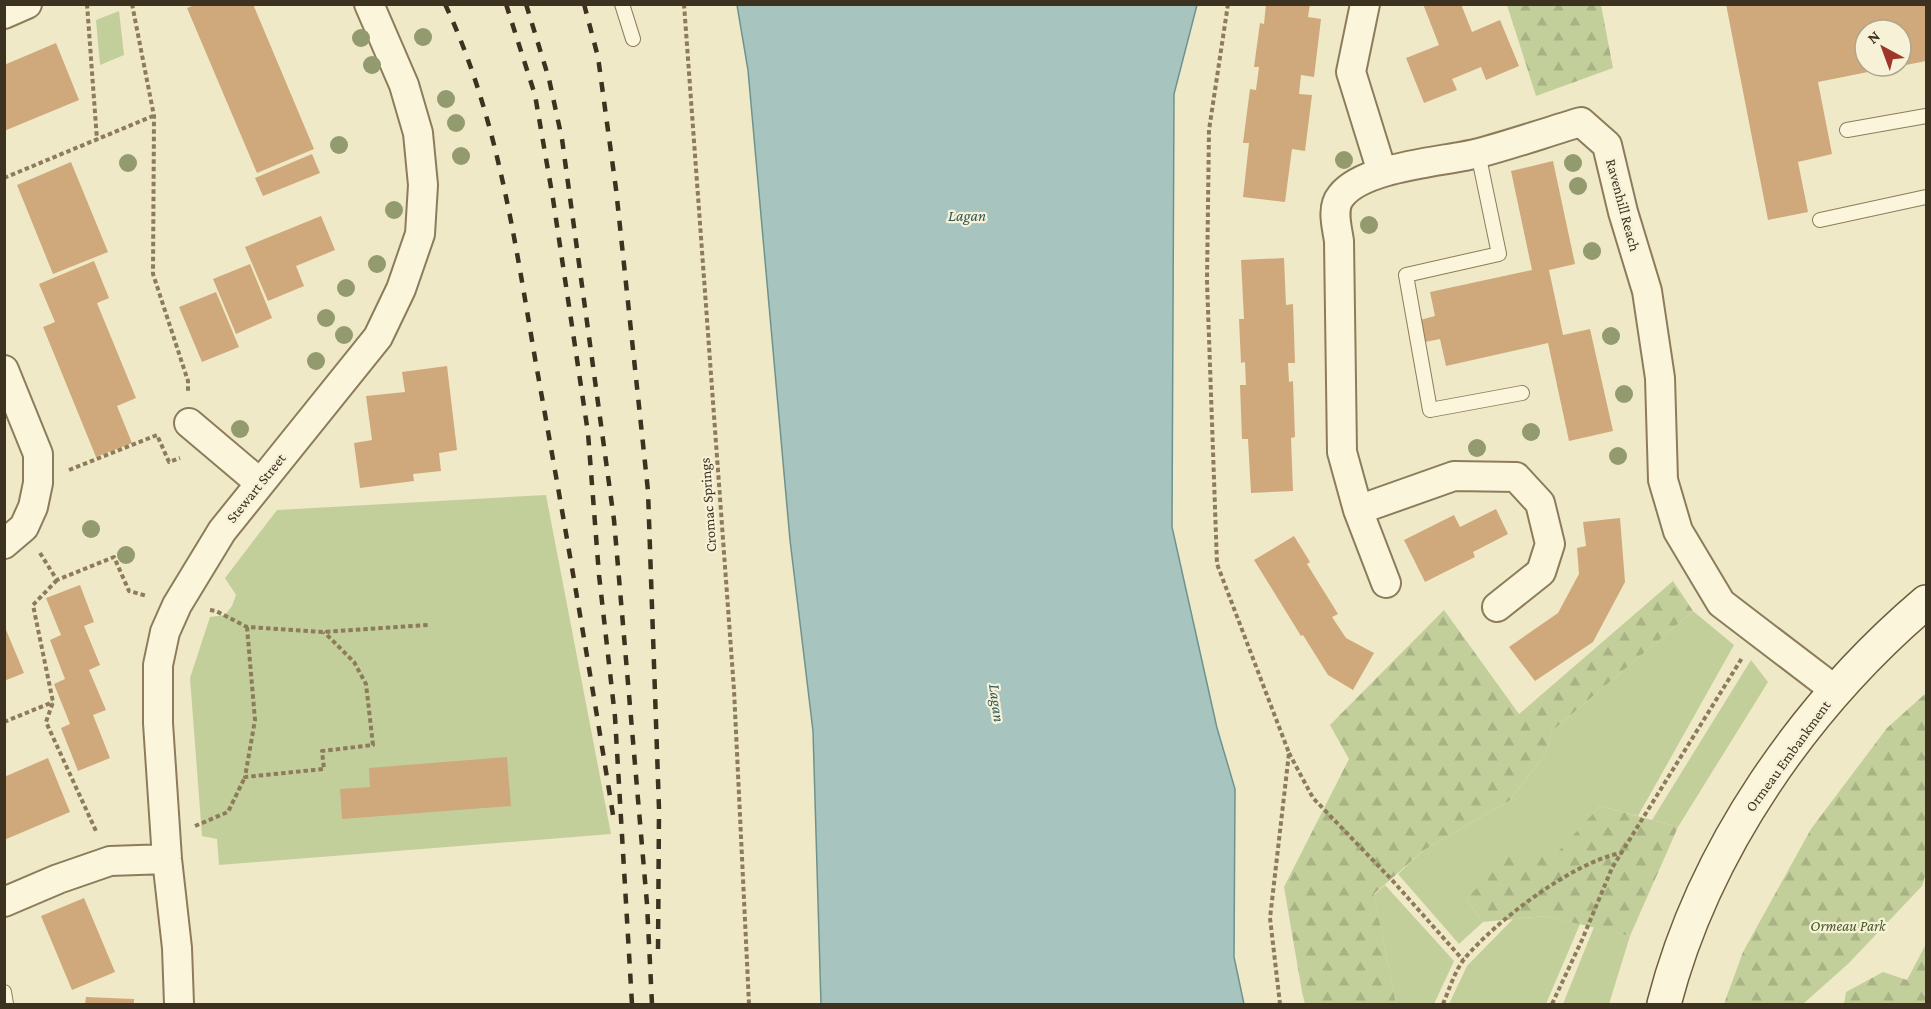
<svg xmlns="http://www.w3.org/2000/svg" width="1931" height="1009" viewBox="0 0 1931 1009" font-family="'Crimson Pro',serif">
<defs>
<pattern id="forest-firs" width="22" height="20" patternUnits="userSpaceOnUse" patternTransform="scale(1.5)"><rect width="22" height="20" fill="#c2cf9a"/><path d="M5 1l3.5 6h-7zM16 11l3.5 6h-7z" fill="#a8b284"/></pattern>
</defs>
<rect width="100%" height="100%" fill="#f0e9c7"/>
<path fill="#c2cf9a" d="M 119,11 L 124,55 L 100,65 L 96,20 Z
M 546,495 L 611,834 L 219,865 L 217,839 L 202,836 L 190,678 L 210,617 L 225,615 L 232,606 L 236,595 L 225,578 L 277,510 Z
M 1693,611 L 1734,645 L 1638,816 L 1600,806 L 1553,858 L 1466,899 L 1483,922 L 1459,944 L 1398,874 L 1424,850 L 1509,801 L 1546,753 L 1552,731 Z
M 1751,660 L 1768,682 L 1678,827 L 1652,820 Z
M 1385,885 L 1454,961 L 1434,1004 L 1396,1004 L 1374,895 Z
M 1545,916 L 1580,924 L 1546,1004 L 1449,1004 L 1467,966 L 1513,919 Z
M 1594,927 L 1630,936 L 1609,1004 L 1563,1004 Z"/>
<path fill="url(#forest-firs)" d="M 1507,5 L 1601,5 L 1613,68 L 1536,96 Z
M 1673,581 L 1693,611 L 1552,731 L 1546,753 L 1509,801 L 1424,850 L 1374,894 L 1396,1004 L 1305,1004 L 1302,992 L 1284,887 L 1349,759 L 1330,725 L 1444,610 L 1519,714 Z
M 1926,693 L 1926,873 L 1922,886 L 1849,963 L 1803,1004 L 1724,1004 L 1743,952 L 1811,829 L 1887,728 Z
M 1600,806 L 1678,827 L 1630,936 L 1545,916 L 1483,922 L 1466,899 L 1514,851 L 1553,857 Z
M 1926,944 L 1926,1004 L 1844,1004 L 1846,992 L 1883,972 L 1907,980 Z"/>
<path fill="#a8c4bf" stroke="#6e938e" stroke-width="1.5" d="M 737,5 L 1197,5 L 1174,94 L 1172,527 L 1217,728 L 1235,789 L 1234,957 L 1244,1004 L 821,1004 L 813,731 L 790,540 L 748,70 Z"/>
<path fill="#cfa97c" d="M 197,4 L 253,4 L 314,149 L 257,173 L 187,8 Z
M 1266,4 L 1310,4 L 1308,17 L 1321,19 L 1314,77 L 1301,75 L 1299,94 L 1312,95 L 1305,151 L 1292,149 L 1285,202 L 1243,197 L 1249,143 L 1243,143 L 1250,89 L 1256,90 L 1259,67 L 1254,67 L 1260,23 L 1264,24 Z
M 1423,4 L 1461,4 L 1472,32 L 1500,20 L 1519,66 L 1486,80 L 1481,67 L 1452,79 L 1457,90 L 1424,103 L 1406,58 L 1439,45 Z
M 1726,4 L 1926,4 L 1926,61 L 1901,66 L 1901,30 L 1865,30 L 1865,66 L 1893,67 L 1818,82 L 1832,154 L 1798,162 L 1808,212 L 1768,220 Z
M 56,43 L 79,100 L 4,131 L 4,65 Z
M 312,154 L 320,173 L 263,196 L 255,178 Z
M 1553,161 L 1575,264 L 1549,270 L 1563,335 L 1590,329 L 1613,431 L 1569,441 L 1548,343 L 1446,366 L 1440,339 L 1425,342 L 1420,320 L 1435,316 L 1430,292 L 1532,270 L 1511,171 Z
M 71,162 L 108,252 L 53,274 L 17,185 Z
M 321,216 L 335,250 L 296,266 L 304,286 L 268,301 L 245,247 Z
M 1284,258 L 1286,305 L 1293,304 L 1295,363 L 1288,363 L 1289,382 L 1293,381 L 1295,437 L 1291,438 L 1293,491 L 1251,493 L 1248,439 L 1242,439 L 1240,385 L 1246,385 L 1245,362 L 1241,363 L 1239,319 L 1244,319 L 1241,260 Z
M 94,261 L 109,298 L 97,303 L 136,398 L 117,406 L 132,443 L 96,457 L 43,327 L 55,322 L 39,284 Z
M 250,264 L 272,318 L 236,334 L 213,279 Z
M 216,292 L 239,347 L 202,362 L 179,307 Z
M 447,366 L 457,450 L 439,453 L 441,471 L 413,474 L 414,481 L 360,488 L 354,443 L 372,440 L 366,396 L 405,392 L 402,372 Z
M 1496,509 L 1508,534 L 1473,552 L 1475,557 L 1425,582 L 1404,540 L 1454,515 L 1460,527 Z
M 1620,518 L 1625,582 L 1593,642 L 1535,681 L 1509,647 L 1558,613 L 1579,574 L 1577,548 L 1586,546 L 1583,522 Z
M 1294,536 L 1310,562 L 1307,564 L 1338,614 L 1332,617 L 1346,638 L 1374,653 L 1353,690 L 1328,675 L 1303,635 L 1301,636 L 1254,560 Z
M 80,585 L 94,622 L 84,626 L 100,665 L 89,670 L 106,710 L 93,715 L 110,758 L 78,771 L 61,728 L 70,724 L 54,684 L 65,679 L 50,640 L 61,635 L 46,598 Z
M 4,625 L 24,673 L 4,681 Z
M 507,757 L 511,806 L 342,819 L 340,789 L 370,787 L 369,768 Z
M 48,758 L 70,812 L 4,840 L 4,777 Z
M 84,898 L 115,972 L 72,990 L 41,916 Z
M 86,997 L 134,999 L 134,1004 L 85,1004 Z"/>
<g fill="none" stroke-linecap="round" stroke-linejoin="round">
<g stroke="#8d7c5b" stroke-width="16">
<path id="lane" d="M 622,4 L 633,39
M 1847,130 L 1926,116
M 1478,153 L 1499,254 L 1406,275 L 1430,410 L 1522,393
M 1820,220 L 1926,197
M 4,992 L 6,1004"/>
</g>
<g stroke="#8d7c5b" stroke-width="32">
<path id="street" d="M 1365,4 L 1351,72 L 1382,172
M 4,14 L 27,4
M 4,370 L 38,454 L 38,483 L 33,507 L 24,527 L 4,544
M 189,423 L 260,483
M 1358,510 L 1454,476 L 1516,477 L 1540,503 L 1550,544 L 1541,572 L 1497,607
M 1386,583 L 1358,510 L 1342,452 L 1339,241 C 1337,227 1331,208 1341,196 C 1364,166 1443,162 1479,153 C 1513,144 1547,132 1581,122 L 1607,145 L 1623,212 L 1647,291 L 1660,378 L 1663,480 L 1678,531 L 1721,603 L 1835,690
M 4,902 L 58,879 L 110,861 L 167,859
M 179,1004 L 177,948 L 167,859 L 158,723 L 158,665 L 165,632 L 177,605 L 222,531 L 378,337 L 401,289 L 420,234 L 423,185 L 418,133 L 404,85 L 369,4"/>
</g>
<g stroke="#6f5d3e" stroke-width="36">
<path id="secondary" d="M 1664,1004 C 1704,849 1805,705 1926,602"/>
</g>
<path stroke="#8d7c5b" stroke-width="4" stroke-dasharray="4.5 3" stroke-linecap="butt" d="M 87,4 L 97,140
M 132,4 L 154,116 L 153,274 L 188,381 L 188,392
M 684,4 L 734,690 L 749,1004
M 1228,4 L 1209,130 L 1207,281 L 1217,564 L 1289,753 L 1270,918 L 1280,1004
M 4,178 L 153,116
M 69,470 L 157,435 L 169,462 L 180,458
M 40,553 L 57,580 L 114,557 L 129,591 L 147,596
M 57,580 L 33,605 L 53,702 L 46,722 L 96,831
M 210,610 L 216,611 L 247,627 L 323,632 L 428,625
M 247,627 L 255,720 L 245,777 L 324,769 L 322,751 L 373,745 L 366,684 L 354,662 L 324,632
M 4,722 L 53,702
M 1289,753 L 1313,798 L 1392,880 L 1463,960
M 195,826 L 228,812 L 245,777
M 1443,1004 C 1449,990 1455,970 1465,958 C 1496,921 1573,862 1621,853
M 1552,1004 L 1582,940 L 1612,868 L 1742,658"/>
<use href="#lane" stroke="#faf5db" stroke-width="14"/>
<use href="#street" stroke="#faf5db" stroke-width="28"/>
<use href="#secondary" stroke="#faf5db" stroke-width="33"/>
<path stroke="#3d311f" stroke-width="4.5" stroke-dasharray="10 10" stroke-linecap="butt" d="M 445,4 C 498,117 515,242 536,364 C 563,514 589,664 613,815
M 506,4 L 535,95 L 553,199 L 588,433 L 599,575 L 615,717 L 632,1004
M 526,4 L 549,79 L 562,139 L 614,520 L 647,904 L 652,1004
M 584,4 L 598,57 L 616,189 L 648,491 L 659,809 L 658,954"/>
</g>
<g fill="#929a6e">
<circle cx="423" cy="37" r="9"/>
<circle cx="361" cy="38" r="9"/>
<circle cx="372" cy="65" r="9"/>
<circle cx="446" cy="99" r="9"/>
<circle cx="456" cy="123" r="9"/>
<circle cx="339" cy="145" r="9"/>
<circle cx="461" cy="156" r="9"/>
<circle cx="1344" cy="160" r="9"/>
<circle cx="128" cy="163" r="9"/>
<circle cx="1573" cy="163" r="9"/>
<circle cx="1578" cy="186" r="9"/>
<circle cx="394" cy="210" r="9"/>
<circle cx="1369" cy="225" r="9"/>
<circle cx="1592" cy="251" r="9"/>
<circle cx="377" cy="264" r="9"/>
<circle cx="346" cy="288" r="9"/>
<circle cx="326" cy="318" r="9"/>
<circle cx="344" cy="335" r="9"/>
<circle cx="1611" cy="336" r="9"/>
<circle cx="316" cy="361" r="9"/>
<circle cx="1624" cy="394" r="9"/>
<circle cx="240" cy="429" r="9"/>
<circle cx="1531" cy="432" r="9"/>
<circle cx="1477" cy="448" r="9"/>
<circle cx="1618" cy="456" r="9"/>
<circle cx="91" cy="529" r="9"/>
<circle cx="126" cy="555" r="9"/>
</g>
<g text-anchor="middle" dominant-baseline="central" stroke-width="4.5" stroke-linejoin="round" paint-order="stroke">
<g font-size="15" fill="#3d311f" stroke="#f7f2d7">
<text transform="translate(1623 205) rotate(75)">Ravenhill Reach</text>
<text transform="translate(256 488) rotate(-51)">Stewart Street</text>
<text transform="translate(708 505) rotate(-94)">Cromac Springs</text>
<text transform="translate(1788 756) rotate(-54)">Ormeau Embankment</text>
</g>
<g font-size="15" font-style="italic" fill="#465a25" stroke="#f7f2d7">
<text x="1848" y="926">Ormeau Park</text>
</g>
<g font-size="16" font-style="italic" fill="#2e5a5d" stroke="#f7f2d7">
<text x="967" y="215">Lagan</text>
<text transform="translate(997 703) rotate(82)">Lagan</text>
</g>
</g>
<rect width="1931" height="1009" fill="none" stroke="#3d311f" stroke-width="12"/>
<g transform="translate(1883 48) rotate(319)"><circle r="28" fill="#f7f2d7" stroke="#ada58d" stroke-width="1.5"/>
<path d="M0-4.5L10 22L0 15L-10 22Z" fill="#9e3729"/>
<text y="-9" font-size="16" font-weight="bold" text-anchor="middle" fill="#3d311f">N</text>
</g>
</svg>
